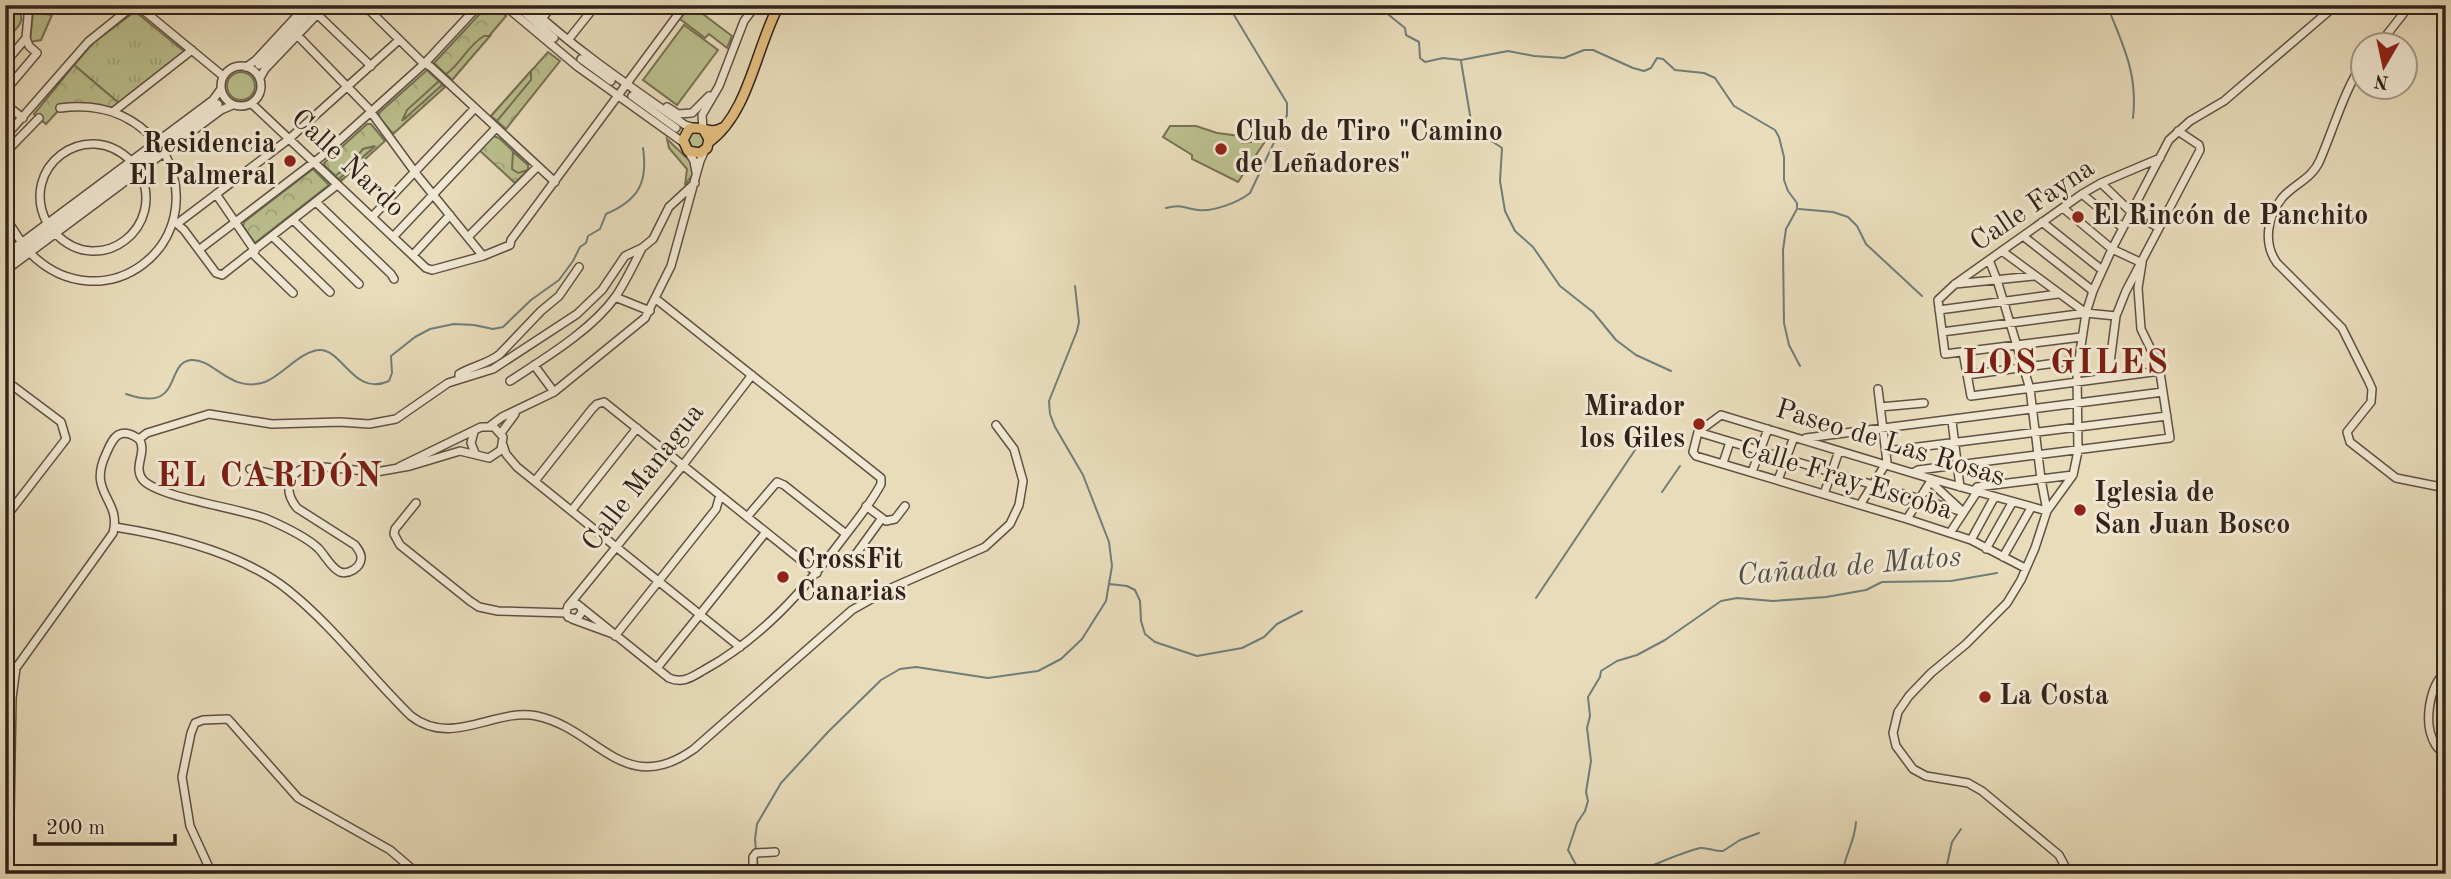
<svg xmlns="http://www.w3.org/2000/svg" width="2451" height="879" viewBox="0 0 2451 879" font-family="'Old Standard TT',serif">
<defs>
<pattern id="grass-tufts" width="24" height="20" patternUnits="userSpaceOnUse" patternTransform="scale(1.75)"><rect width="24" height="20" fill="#babf8d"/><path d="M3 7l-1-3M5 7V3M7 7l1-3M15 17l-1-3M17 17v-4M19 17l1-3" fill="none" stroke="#a0a479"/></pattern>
<pattern id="park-crowns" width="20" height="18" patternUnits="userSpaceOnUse" patternTransform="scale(1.75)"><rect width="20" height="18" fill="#babf8d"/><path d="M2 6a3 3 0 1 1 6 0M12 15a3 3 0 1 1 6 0" fill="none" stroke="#a0a479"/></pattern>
</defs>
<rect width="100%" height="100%" fill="#e9dcbb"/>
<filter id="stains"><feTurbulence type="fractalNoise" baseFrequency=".00286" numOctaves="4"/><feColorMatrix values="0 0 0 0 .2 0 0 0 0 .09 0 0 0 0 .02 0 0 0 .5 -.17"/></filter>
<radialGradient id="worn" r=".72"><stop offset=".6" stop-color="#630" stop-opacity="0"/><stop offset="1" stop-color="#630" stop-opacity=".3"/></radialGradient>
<path fill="url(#grass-tufts)" stroke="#767154" stroke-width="2" d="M 133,13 L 137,13 L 185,52 L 120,104 L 74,65 L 93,43 Z"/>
<path fill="url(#park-crowns)" stroke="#767154" stroke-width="2" d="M 488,5 L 494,5 L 506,16 L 452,80 L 434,63 Z
M 548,52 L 560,61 L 506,129 L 491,116 Z
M 74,65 L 120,104 L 112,112 L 88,108 L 58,111 L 46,124 L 34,114 Z
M 427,70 L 445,87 L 393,134 L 379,117 L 379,113 Z
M 367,124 L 371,124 L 385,141 L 341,181 L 339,179 L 325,166 L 324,163 Z
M 493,136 L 499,138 L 528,165 L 528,170 L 515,183 L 479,150 Z
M 667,139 L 690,161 L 693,174 L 685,185 L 687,169 L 669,148 Z
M 313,169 L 329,185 L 255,243 L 243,226 L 244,222 Z"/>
<path fill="#babf8d" stroke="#767154" stroke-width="2" d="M 5,5 L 17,5 C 27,23 18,27 5,40 Z
M 691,5 L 732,36 L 727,48 L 709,34 L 705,38 L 680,19 Z
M 33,12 L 52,15 L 41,40 L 30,42 Z
M 684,25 L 718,50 L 677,105 L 643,80 Z
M 484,36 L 490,36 L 452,80 L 446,74 C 460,65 468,45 484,36 Z
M 531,71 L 531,80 L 497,121 L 491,116 Z
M227 86a14 14 0 1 1 28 0a14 14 0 1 1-28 0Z
M 439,81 L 442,85 L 402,121 L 407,110 Z
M 1170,126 L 1196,126 L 1217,133 L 1240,136 L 1243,143 L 1266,140 L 1238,182 L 1192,159 L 1192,155 L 1163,137 Z
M687 141a9 9 0 1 1 18 0a9 9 0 1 1-18 0Z
M 375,146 L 339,179 L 335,176 L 349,166 L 363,149 Z
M 513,152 L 528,165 L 528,170 L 518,173 L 512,169 Z"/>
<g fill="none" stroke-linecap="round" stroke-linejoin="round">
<path stroke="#6f7e79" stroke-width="2" d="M 1345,5 C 1364,10 1379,14 1396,5
M 2107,5 C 2123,46 2138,73 2133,118
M 1384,11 L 1405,28 L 1406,35 L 1419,42 L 1420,58 L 1425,62 L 1443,58 L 1461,60 L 1508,51 L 1534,56 L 1564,58 L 1584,50 L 1593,50 L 1633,68 L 1644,71 L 1651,68 L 1657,58 L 1663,59 L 1675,70 L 1704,73 L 1715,78 L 1734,106 L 1775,130 L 1779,137 L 1784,157 L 1784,180 L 1788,191 L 1797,203 L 1797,209 L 1786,229 L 1783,250 L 1784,323 L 1789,345 L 1800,366
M 1461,61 L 1471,121 L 1481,134 L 1502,148 L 1500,181 L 1505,211 L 1515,231 L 1533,247 L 1560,286 L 1593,312 L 1616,340 L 1636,355 L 1671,371
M 1166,208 C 1181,204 1184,208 1198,210 C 1213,212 1239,202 1250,193 L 1287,115 L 1287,103 L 1228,5
M 1799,209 L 1833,212 L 1848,217 L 1857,226 L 1866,244 L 1922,296
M 126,394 C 184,414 164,363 191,360 C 214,358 230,394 265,382 C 281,376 302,350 320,350 C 343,350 354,397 389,381 L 392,373 L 391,356 L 415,337 L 430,329 L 454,324 L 474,325 L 493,329 L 503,327 L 531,300 L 559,280 L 573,261 L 580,247 L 586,243 L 588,236 L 600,229 L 606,214 C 639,200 648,182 643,148
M 1662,492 L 1680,466
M 1109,584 L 1127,586 L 1135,590 L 1140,601 L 1141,621 L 1145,634 L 1155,642 L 1197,656 L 1242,648 L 1264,637 L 1277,624 L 1302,611
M 1536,598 L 1639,444
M 756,851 L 755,839 L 757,824 L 781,783 L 828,732 L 881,680 L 900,669 L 916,667 L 988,678 L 1038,671 L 1061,659 L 1082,639 L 1106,601 L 1112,566 L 1109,542 L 1083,475 L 1055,427 L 1050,414 L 1049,401 L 1077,331 L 1079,322 L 1075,286
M 757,857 L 758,874
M 1581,874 L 1568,850 L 1577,823 L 1585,811 L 1588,801 L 1586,792 L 1591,761 L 1587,728 L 1590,716 L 1588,697 L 1600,677 L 1601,671 L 1617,661 L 1637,655 L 1665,640 L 1721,601 L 1737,598 L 1773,601 L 1826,597 L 1866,590 L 1882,582 L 1951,581 L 1997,573
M 1630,874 C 1654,866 1676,854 1700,848 C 1708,847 1715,852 1723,851 L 1740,840 L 1759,833
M 1842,874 C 1845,855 1855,841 1856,822
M 1945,874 L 1952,842 L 1961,829"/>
<g stroke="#5f5143" stroke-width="10">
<path id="minor" d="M 137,5 L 223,76
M 364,5 L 421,61 L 431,67 L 555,182
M 504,5 L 578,67 L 684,143
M 516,5 L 554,38
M 527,5 C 576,50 631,87 685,125 L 692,127
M 317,14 L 371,66
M 542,19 L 552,5
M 297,35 L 368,108 L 417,175 L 483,256
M 26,38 L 29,5
M 568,40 L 596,5
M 2378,46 L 2410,5
M 581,59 L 611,81
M 2364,61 C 2344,90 2334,128 2320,160 C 2312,179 2294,184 2282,198 C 2267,217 2263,244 2277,263 L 2342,328 L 2369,382 L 2372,389 L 2371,402 L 2347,432 L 2350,442 L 2396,478 L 2446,488
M 5,63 L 26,38 L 29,46 L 37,53 L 5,91
M 259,65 L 316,5
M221 86a20 20 0 1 1 40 0a20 20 0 1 1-40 0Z
M 246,67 L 256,60 L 307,5
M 260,78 L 265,69 L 326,5
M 632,96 L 676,128
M 5,104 L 23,118
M 252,104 L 426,268 L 432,270 L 483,256 L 510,245 L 511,240 L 685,5
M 667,107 L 678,114 L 692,113 L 709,96
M 60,108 C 98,103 130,112 156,142
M 114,111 L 192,50
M 703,129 L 702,115 L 719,86 L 744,21 L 756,5
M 5,137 L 88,42 L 134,5
M 688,151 L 694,161 L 696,172
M 5,153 L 39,118
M 2101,183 L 2131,212 L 2159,228
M 216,194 L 255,251
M 2082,194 L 2123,228
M 316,202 L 391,274 L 394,279
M 2063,208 L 2112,249 L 2142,263
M 5,217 L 22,243
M 372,217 L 475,108
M 293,220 L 359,284
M 175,222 L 184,230 L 216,273 L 222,275 L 337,185
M 2042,222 L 2102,270
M 47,223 C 18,168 86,116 131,161
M 178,223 L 289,139 L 399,40
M 56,234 C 100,279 168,227 139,171
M 272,236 L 330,292
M 2023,236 L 2093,291
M 393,237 L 496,128
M 468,237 L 537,167
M 200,249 L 322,156 L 425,63 L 479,5
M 2002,251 L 2086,313
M 30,253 C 103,326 213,244 164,152
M 252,253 L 293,293
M 5,255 L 213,100 L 221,89
M 413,255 L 450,215
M 1989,260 L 1997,280 L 2030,389 L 2041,479 L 2047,511 L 1932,479 L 1721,415 L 1698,432 L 1693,452 L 1696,456 L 1907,519 L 1971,540 L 2025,568
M 5,263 L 218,104
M 5,271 L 221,110 L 233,105
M 1955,284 L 2034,276
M 615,297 L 650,311
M 1939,310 L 2058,294
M 1942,332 L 2086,313 L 2116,316
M 2081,337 L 1945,354 L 1938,300 L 1955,284 L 2082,194 L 2101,183 L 2160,158
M 1963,352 L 1971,396 L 2160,371
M 534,365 L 554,392
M 1967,375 L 2078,360
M 459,378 L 459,374 C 472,366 488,364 500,354 L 541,311 L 559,296 L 579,267
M 2108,378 L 2116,316 L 2126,291 L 2200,150 L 2199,145 L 2178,131
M 5,380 L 61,422 L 66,439 L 5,518
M 510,381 C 545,358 592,330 616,296 C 626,281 634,264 642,248
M 1880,407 L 1924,403
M 1952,421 L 1960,487
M 490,426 L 502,417 L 554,392 L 645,318 L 671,266 L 700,161 L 705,150
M 474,432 L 471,443 L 475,453
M 1698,432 L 1963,512
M 501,433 L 515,414
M 1806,438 L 2163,392
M 139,439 C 148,452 132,467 143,480 C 160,498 240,508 267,519 C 283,526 305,536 318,548 C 325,555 331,568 340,572 C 348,575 360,568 361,559 C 362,554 358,549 355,545 L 297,508 C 282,489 288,470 313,466 L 376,472 L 410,466 L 460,451 L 489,458 L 501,450 L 503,437 L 494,427 L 481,427 L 399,467
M 139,439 L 147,433 L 209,414 L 272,424 L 340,422 L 369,424 L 396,419 L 448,383 L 493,369 L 577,314 L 602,290 L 625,256 L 642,248 L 653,239 L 669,207 L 695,183
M 503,445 L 506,454 L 517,467 L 740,647
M 1886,451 L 2167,416
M 1723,463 L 1730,442
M 250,469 L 291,478
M 1752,472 L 1768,429
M 1913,473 L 1918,470 L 2170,438 L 2159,366 L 2141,329 L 2138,288 L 2142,263
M 1778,480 L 1794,437
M 535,481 L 592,409 L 597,404 L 604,402 L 817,573
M 1974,491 L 1977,487 L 2073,475
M 1824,494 L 1839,451
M 416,503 L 395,529 L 394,534 L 400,545 L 470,601 L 479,607 L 498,611 L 566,613
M 1860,505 L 1887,462 L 1878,389
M 866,506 L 886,521 L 895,519 L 905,506
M 572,510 L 637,428
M 747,517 L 777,482 L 784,485 L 846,534
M 1907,519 L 1932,479 L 1933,484 L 1960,509
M 115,527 C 172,536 243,554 288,590 C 334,627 369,675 411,716 C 452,748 496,707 537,716 C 598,729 624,799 694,749 L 852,610 L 891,588 L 985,547 L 1010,524 L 1019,505 L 1023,481 L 1014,449 L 996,425
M 1950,533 L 1977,492
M 1971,540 L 1994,498
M 1986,549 L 2012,503
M 856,554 L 882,518
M 2003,557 L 2031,508
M 569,605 L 683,465 L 752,375
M 581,607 L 582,612 L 577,619 L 568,617 L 566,613 L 568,606 L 577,604 L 669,678 C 683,684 692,677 704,670 C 761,639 805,589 844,537 C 857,520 871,503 881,484 L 881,478 L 656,299
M 572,619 L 613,634
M 615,636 L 716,509 L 720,495
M 5,661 L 16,668
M 657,668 L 766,532
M 2446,671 C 2429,686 2423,724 2435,744 C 2437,748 2442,752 2446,756
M 9,874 L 12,698 L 16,668 L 113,533 C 122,499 87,494 106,454 C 109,447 112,439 118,435 C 126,431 133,435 139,439
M 212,874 L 190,826 L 182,777 L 191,733 L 195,723 L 203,720 L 228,719 L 298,798 L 390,850 L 418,874
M 753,874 L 753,857 L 756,853 L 775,852
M 2069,874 L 2059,855 L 1982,791 L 1968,783 L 1926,776 L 1913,769 L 1896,746 L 1893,733 L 1898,712 L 1909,696 L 1931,673 L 1966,644 L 2007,603 L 2021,580 L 2035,548 L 2047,511 L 2073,475 L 2078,451 L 2077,372 L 2086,313 L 2093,291 L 2112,249 L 2169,140 L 2190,121 L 2224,101 L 2336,5"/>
</g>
<g stroke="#31231b" stroke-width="12">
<path id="major" d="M 703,129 L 709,139 L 707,148 L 700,153 L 688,151 L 683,140 L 689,129 C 701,124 710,136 722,128
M 709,142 C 749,113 756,47 779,5"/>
</g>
<use href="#minor" stroke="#f1e8d3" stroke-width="7"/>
<use href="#major" stroke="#e4be7e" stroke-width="9"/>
</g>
<g fill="#8f2418" stroke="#f1e8d3" stroke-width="2.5">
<circle cx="1221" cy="149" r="7"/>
<circle cx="290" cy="161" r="7"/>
<circle cx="2078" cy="217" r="7"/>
<circle cx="1699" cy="424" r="7"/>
<circle cx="2080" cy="510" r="7"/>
<circle cx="783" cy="577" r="7"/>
<circle cx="1985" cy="697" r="7"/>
</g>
<g text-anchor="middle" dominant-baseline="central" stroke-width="6" stroke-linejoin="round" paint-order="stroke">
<g font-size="28" font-weight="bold" fill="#31231b" stroke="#f1e8d3" text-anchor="start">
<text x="1235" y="133">Club de Tiro "Camino<tspan x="1235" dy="32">de Leñadores"</tspan></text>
<text x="276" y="145" text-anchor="end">Residencia<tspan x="276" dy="32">El Palmeral</tspan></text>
<text x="2092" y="217">El Rincón de Panchito</text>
<text x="1685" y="408" text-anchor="end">Mirador<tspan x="1685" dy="32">los Giles</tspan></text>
<text x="2094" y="494">Iglesia de<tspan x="2094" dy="32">San Juan Bosco</tspan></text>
<text x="797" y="561">CrossFit<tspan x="797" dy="32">Canarias</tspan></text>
<text x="1999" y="697">La Costa</text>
</g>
<g font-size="28" fill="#31231b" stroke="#f1e8d3">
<text transform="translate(347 164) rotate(43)">Calle Nardo</text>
<text transform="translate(2033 206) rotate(-34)">Calle Fayna</text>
<text transform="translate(1890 444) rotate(17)">Paseo de Las Rosas</text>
<text transform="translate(644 478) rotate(-52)">Calle Managua</text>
<text transform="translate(1846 480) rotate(17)">Calle Fray Escoba</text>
</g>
<g font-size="30" font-style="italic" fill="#50504a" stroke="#f1e8d3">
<text transform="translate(1849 567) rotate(-5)">Cañada de Matos</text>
</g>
<g font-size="35" font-weight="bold" letter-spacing="2" fill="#7a1f14" stroke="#f1e8d3">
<text x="2066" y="363">LOS GILES</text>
<text x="270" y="476">EL CARDÓN</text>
</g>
</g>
<rect width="2451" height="879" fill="none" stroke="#e9dcbb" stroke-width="28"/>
<rect x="7" y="7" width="2437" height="865" fill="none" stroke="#31231b" stroke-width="3.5"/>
<rect x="14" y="14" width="2423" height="851" fill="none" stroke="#31231b" stroke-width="2"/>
<g transform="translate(2384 66) rotate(189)"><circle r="33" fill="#f1e8d3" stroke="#a49989" stroke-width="2"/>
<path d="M0-5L12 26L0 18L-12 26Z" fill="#8f2418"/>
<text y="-10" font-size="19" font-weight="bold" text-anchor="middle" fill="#31231b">N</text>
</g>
<path d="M35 834v10h140v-10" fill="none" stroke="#31231b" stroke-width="3.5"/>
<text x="46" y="834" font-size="21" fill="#31231b" stroke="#f1e8d3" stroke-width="5" paint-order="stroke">200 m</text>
<rect width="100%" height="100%" filter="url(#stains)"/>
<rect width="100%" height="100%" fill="url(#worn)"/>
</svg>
